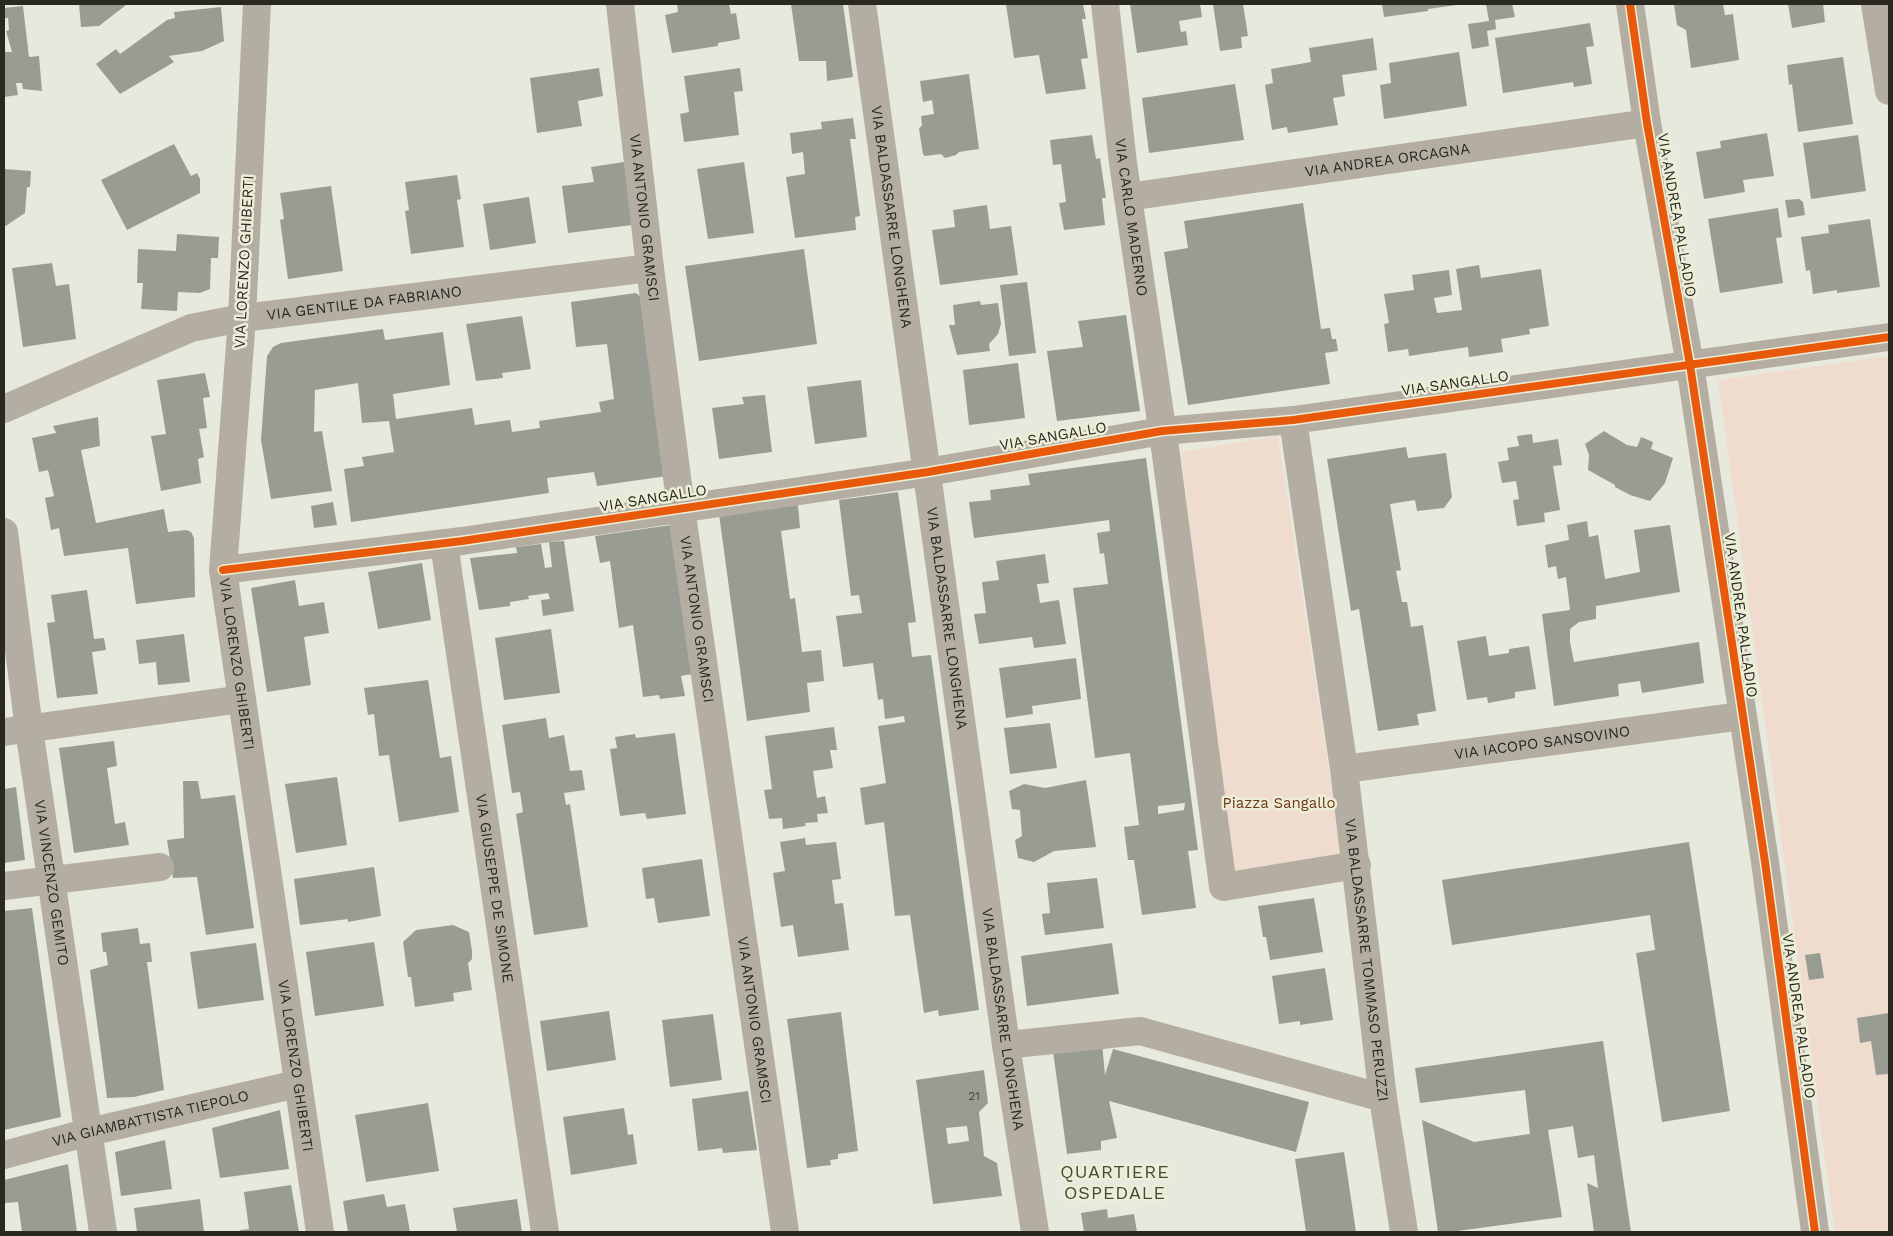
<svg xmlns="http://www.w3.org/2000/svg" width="1893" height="1236" viewBox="0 0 1893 1236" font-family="'Work Sans',sans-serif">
<rect width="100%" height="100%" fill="#e8e9dd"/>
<path fill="#f0dcce" d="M 1889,356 L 1889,1232 L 1835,1232 L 1718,380 Z
M 1278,436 L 1342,856 L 1234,874 L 1181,452 Z"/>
<path fill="#999c93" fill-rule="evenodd" d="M 79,4 L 126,4 L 126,5 L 99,26 L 81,27 Z
M 677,4 L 729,4 L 731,14 L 736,13 L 740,39 L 718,43 L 718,46 L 672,53 L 665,15 L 678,12 Z
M 791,4 L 843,4 L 853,77 L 827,81 L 826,61 L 799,61 Z
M 1006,4 L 1083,4 L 1086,19 L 1082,19 L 1088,58 L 1081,59 L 1086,89 L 1046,94 L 1039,55 L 1014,58 Z
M 1130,4 L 1200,4 L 1202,17 L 1179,21 L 1181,32 L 1186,31 L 1188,45 L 1137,53 Z
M 1213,4 L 1243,4 L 1248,36 L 1241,37 L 1242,48 L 1220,51 Z
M 1382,4 L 1457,4 L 1457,5 L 1428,9 L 1428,11 L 1384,17 Z
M 1486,4 L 1512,4 L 1515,17 L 1495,20 L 1496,29 L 1487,31 L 1489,46 L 1472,49 L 1468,24 L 1489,21 Z
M 1674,4 L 1723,4 L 1725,15 L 1733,14 L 1739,60 L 1691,68 L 1686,30 L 1677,25 Z
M 1788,4 L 1823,4 L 1825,22 L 1792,28 Z
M 23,6 L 29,57 L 39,56 L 42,91 L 23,89 L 22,83 L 16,83 L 18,95 L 4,97 L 4,52 L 12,52 L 6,31 L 9,30 L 8,18 L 5,18 L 4,8 Z
M 221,7 L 224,41 L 202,51 L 169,56 L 174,62 L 120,94 L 96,64 L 116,49 L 120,54 L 167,20 L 175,18 L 174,12 Z
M 1590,23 L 1594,46 L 1586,47 L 1592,84 L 1574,87 L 1573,82 L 1503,93 L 1495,38 Z
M 1373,38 L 1377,70 L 1342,75 L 1345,96 L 1333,98 L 1338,125 L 1288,133 L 1287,127 L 1272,130 L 1265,85 L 1273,83 L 1271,69 L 1311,62 L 1309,48 Z
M 1459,52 L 1467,106 L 1384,119 L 1380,85 L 1391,83 L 1389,63 Z
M 1843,57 L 1853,124 L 1798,132 L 1792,84 L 1789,85 L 1787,65 Z
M 599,68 L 603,96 L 578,101 L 582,126 L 537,133 L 530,78 Z
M 740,68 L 743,91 L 734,92 L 739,135 L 684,142 L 680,114 L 689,112 L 684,76 Z
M 969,74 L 979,149 L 959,152 L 956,155 L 945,158 L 941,154 L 925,156 L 923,154 L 919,129 L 922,125 L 921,116 L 934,114 L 932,100 L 923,102 L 920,81 Z
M 1235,84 L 1244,140 L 1149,153 L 1142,98 Z
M 853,118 L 856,139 L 850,139 L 860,216 L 855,217 L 856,230 L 795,238 L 786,177 L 805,174 L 803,152 L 792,154 L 790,133 L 822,129 L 821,122 Z
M 1767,133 L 1774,176 L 1743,180 L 1745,192 L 1704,199 L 1696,152 L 1721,148 L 1720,141 Z
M 1092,135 L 1096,159 L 1100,158 L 1106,198 L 1102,198 L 1105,225 L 1064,230 L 1059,203 L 1066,202 L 1061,164 L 1053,165 L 1050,140 Z
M 1858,135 L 1866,191 L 1811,199 L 1803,143 Z
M 174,144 L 191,176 L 197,173 L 200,179 L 200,193 L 127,230 L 101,180 Z
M 624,162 L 632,225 L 568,233 L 562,186 L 594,182 L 591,167 Z
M 744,162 L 754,233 L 708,239 L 697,169 Z
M 4,169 L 31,171 L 30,187 L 27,187 L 25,213 L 4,227 Z
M 457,175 L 461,199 L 457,200 L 464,247 L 411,254 L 405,211 L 409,210 L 405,182 Z
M 331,186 L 343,271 L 288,279 L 280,220 L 284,219 L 280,193 Z
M 529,197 L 536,243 L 490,250 L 483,204 Z
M 1799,199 L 1803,202 L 1805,215 L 1788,218 L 1785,200 Z
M 1303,203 L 1321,329 L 1330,328 L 1332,339 L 1336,339 L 1338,351 L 1325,353 L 1330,384 L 1188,405 L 1164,252 L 1188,248 L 1184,221 Z
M 987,205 L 990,229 L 1011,226 L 1018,275 L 940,285 L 932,230 L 955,227 L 953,210 Z
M 1778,208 L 1782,237 L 1776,238 L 1783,283 L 1720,293 L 1708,219 Z
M 1870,219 L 1880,287 L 1837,293 L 1837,290 L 1813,294 L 1810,270 L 1806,271 L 1801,237 L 1829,233 L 1828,225 Z
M 177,234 L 219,237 L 218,258 L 211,258 L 210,289 L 200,293 L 178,292 L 177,311 L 141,309 L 143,283 L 137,283 L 138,249 L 176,251 Z
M 804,249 L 817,344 L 699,361 L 685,266 Z
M 52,263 L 56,286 L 69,284 L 76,339 L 23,347 L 12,268 Z
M 1479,265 L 1481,278 L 1541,269 L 1549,326 L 1529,329 L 1530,334 L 1501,339 L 1503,352 L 1469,357 L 1468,347 L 1409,356 L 1408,349 L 1388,352 L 1384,324 L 1389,323 L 1384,294 L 1414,290 L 1412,275 L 1449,270 L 1452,295 L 1434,298 L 1437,313 L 1462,310 L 1456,269 Z
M 1027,282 L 1036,353 L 1009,356 L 1000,285 Z
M 636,293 L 641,297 L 667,476 L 597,486 L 594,472 L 547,478 L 549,493 L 351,522 L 344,469 L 364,466 L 362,457 L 394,452 L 389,421 L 362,423 L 358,383 L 315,390 L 314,432 L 322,431 L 332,491 L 271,499 L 261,440 L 267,356 L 273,347 L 281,343 L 383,329 L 385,340 L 443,332 L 450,385 L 393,394 L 396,419 L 472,408 L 475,425 L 510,420 L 512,432 L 540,428 L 539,421 L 601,412 L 599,402 L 614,399 L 607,344 L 576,347 L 571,302 Z
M 980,301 L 981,305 L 998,303 L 1001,324 L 998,334 L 989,344 L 990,351 L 957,355 L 949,325 L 955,325 L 953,305 Z
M 1126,315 L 1140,411 L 1057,421 L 1047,351 L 1083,347 L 1078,321 Z
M 522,316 L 531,369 L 502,373 L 503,378 L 476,381 L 466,324 Z
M 1018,363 L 1025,418 L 969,425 L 963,370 Z
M 205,373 L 210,397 L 203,398 L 207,428 L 199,429 L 204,457 L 198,459 L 201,483 L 161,491 L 151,436 L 166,434 L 157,380 Z
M 861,380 L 867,437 L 815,444 L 807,387 Z
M 765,395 L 772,452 L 719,459 L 712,408 L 744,404 L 742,397 Z
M 98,417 L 100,446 L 81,450 L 96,523 L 164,509 L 168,532 L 186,530 L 191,532 L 194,538 L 195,597 L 136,604 L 128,548 L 64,556 L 59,528 L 51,530 L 45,498 L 54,496 L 48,470 L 39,472 L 32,438 L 56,433 L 53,426 Z
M 1604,431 L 1627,445 L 1637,447 L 1641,437 L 1653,442 L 1651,449 L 1673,458 L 1665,483 L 1650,501 L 1630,495 L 1615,487 L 1615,485 L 1588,470 L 1589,455 L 1585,444 Z
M 1532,434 L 1533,443 L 1558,439 L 1562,465 L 1553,466 L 1560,510 L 1544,513 L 1545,522 L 1517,526 L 1513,500 L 1519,499 L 1516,481 L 1502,483 L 1498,462 L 1509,460 L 1507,448 L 1519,446 L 1517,436 Z
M 1406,447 L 1408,458 L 1446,453 L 1452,497 L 1444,508 L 1417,511 L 1415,500 L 1390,504 L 1401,570 L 1396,571 L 1402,602 L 1407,602 L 1411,627 L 1423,625 L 1436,711 L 1417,714 L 1419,725 L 1378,731 L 1359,609 L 1351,611 L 1327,459 Z
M 1146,458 L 1198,850 L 1188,851 L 1196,908 L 1142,915 L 1134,860 L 1128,860 L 1124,827 L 1139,825 L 1130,753 L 1095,758 L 1073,588 L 1108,584 L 1104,553 L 1100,554 L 1097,533 L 1110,531 L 1109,520 L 974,538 L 969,502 L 991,500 L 990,490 L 1030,485 L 1028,474 ZM 1185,803 L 1184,810 L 1158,814 L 1158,806 Z
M 898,492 L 916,622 L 908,623 L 912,657 L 931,655 L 979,1010 L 939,1016 L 938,1010 L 924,1013 L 910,915 L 895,916 L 884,822 L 865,825 L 860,788 L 886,783 L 878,726 L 905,722 L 904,716 L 885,719 L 883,699 L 878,700 L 873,663 L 843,667 L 836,616 L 862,613 L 859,595 L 851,596 L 839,500 Z
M 333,502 L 337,525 L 314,528 L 311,506 Z
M 798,505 L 800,528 L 781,531 L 790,599 L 795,598 L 802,652 L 821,650 L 824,681 L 807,683 L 810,712 L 747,721 L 719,514 Z
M 1587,521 L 1589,537 L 1598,535 L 1605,579 L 1640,572 L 1634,530 L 1670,525 L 1680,592 L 1596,606 L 1596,619 L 1579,622 L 1570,629 L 1570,642 L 1574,662 L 1699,642 L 1704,683 L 1642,693 L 1640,681 L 1618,684 L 1619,696 L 1554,706 L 1542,614 L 1570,610 L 1566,577 L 1558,579 L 1556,566 L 1548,568 L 1545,545 L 1569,540 L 1567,525 Z
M 671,525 L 692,674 L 681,676 L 685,696 L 660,699 L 659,695 L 643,697 L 633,625 L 619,628 L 610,561 L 600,563 L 595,536 Z
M 564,541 L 574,611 L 543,616 L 541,600 L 550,599 L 548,593 L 528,596 L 529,599 L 510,602 L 510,606 L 479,610 L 470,558 L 517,553 L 516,547 L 541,544 L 545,568 L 552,567 L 549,542 Z
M 1045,554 L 1049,583 L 1037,584 L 1040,603 L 1059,600 L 1066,644 L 1034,648 L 1032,637 L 979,644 L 974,614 L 986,613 L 982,582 L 999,580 L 996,561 Z
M 422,563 L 431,620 L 378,629 L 368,572 Z
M 295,580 L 299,606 L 324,602 L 329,633 L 304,637 L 311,685 L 267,692 L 251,588 Z
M 87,590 L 94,639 L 104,638 L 106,650 L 92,652 L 98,694 L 57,698 L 47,623 L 55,622 L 51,595 Z
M 551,629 L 560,693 L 504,700 L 495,638 Z
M 184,634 L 190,682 L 158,685 L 156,662 L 139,664 L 136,640 Z
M 1486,636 L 1489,656 L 1509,653 L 1509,649 L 1529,646 L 1536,689 L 1515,692 L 1515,698 L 1488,703 L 1487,697 L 1467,700 L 1457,641 Z
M 1076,658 L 1081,699 L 1032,706 L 1033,714 L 1006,718 L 999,668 Z
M 428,680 L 440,758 L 451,756 L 459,812 L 399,822 L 389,755 L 379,756 L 374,714 L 368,715 L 364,688 Z
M 546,718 L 549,738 L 564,735 L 570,771 L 582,770 L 585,790 L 564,793 L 566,805 L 570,804 L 588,927 L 534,935 L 516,814 L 523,812 L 520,792 L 512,793 L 502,725 Z
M 1050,723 L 1057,768 L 1010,774 L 1004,728 Z
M 834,727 L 837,750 L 830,750 L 833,768 L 813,771 L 817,798 L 825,796 L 828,813 L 817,814 L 818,822 L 805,823 L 806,826 L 783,829 L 782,818 L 769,819 L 764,790 L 772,789 L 765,736 Z
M 675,733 L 686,814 L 647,819 L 645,813 L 620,816 L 610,749 L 617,748 L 615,737 L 635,734 L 636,738 Z
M 114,741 L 117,766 L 107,768 L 115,824 L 125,822 L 129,845 L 74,853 L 59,748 Z
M 337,777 L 347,845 L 296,853 L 285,784 Z
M 1086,780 L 1096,847 L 1054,851 L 1034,862 L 1018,858 L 1015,840 L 1022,836 L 1020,810 L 1012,809 L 1009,791 L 1024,784 L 1045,788 Z
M 183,781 L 198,781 L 201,799 L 235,795 L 254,928 L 206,935 L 197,877 L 173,878 L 167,840 L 184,838 Z
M 16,787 L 25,860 L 4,863 L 4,789 Z
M 805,838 L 806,845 L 836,842 L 841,879 L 832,880 L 835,904 L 843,903 L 849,950 L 798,957 L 793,925 L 781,927 L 773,873 L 785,871 L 780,842 Z
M 1689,842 L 1730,1111 L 1662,1122 L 1636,953 L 1655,950 L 1650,915 L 1452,945 L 1442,880 Z
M 702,859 L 710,916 L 658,923 L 654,898 L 646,899 L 642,868 Z
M 374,867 L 381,916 L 348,922 L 348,919 L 300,925 L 294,879 Z
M 1097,878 L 1104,928 L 1045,935 L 1042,914 L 1050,913 L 1047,883 Z
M 1314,898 L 1323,952 L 1270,960 L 1266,937 L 1263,937 L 1258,906 Z
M 32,908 L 61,1117 L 4,1130 L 4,911 Z
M 453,925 L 469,932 L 472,951 L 472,959 L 468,963 L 472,990 L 453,993 L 454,1001 L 415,1007 L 411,977 L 408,977 L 403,942 L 416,930 Z
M 138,928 L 140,944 L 150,943 L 152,962 L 147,962 L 164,1090 L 134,1097 L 107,1098 L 90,970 L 108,965 L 106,952 L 103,952 L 101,933 Z
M 374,942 L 384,1006 L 315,1016 L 306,952 Z
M 256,943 L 264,1000 L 198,1009 L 190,952 Z
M 1112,943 L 1119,994 L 1027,1006 L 1021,956 Z
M 1820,953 L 1824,978 L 1809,980 L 1805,955 Z
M 1325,968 L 1333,1020 L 1300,1025 L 1300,1021 L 1279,1024 L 1272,976 Z
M 609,1011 L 616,1060 L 547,1071 L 540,1021 Z
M 841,1012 L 858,1151 L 838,1154 L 838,1159 L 830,1160 L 831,1165 L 807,1168 L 787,1019 Z
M 1889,1013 L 1889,1074 L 1876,1075 L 1871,1041 L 1860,1043 L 1857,1018 Z
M 713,1014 L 722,1080 L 670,1087 L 662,1020 Z
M 1603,1041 L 1631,1232 L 1594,1232 L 1587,1183 L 1598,1188 L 1594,1155 L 1578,1158 L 1573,1126 L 1548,1130 L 1562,1217 L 1450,1232 L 1438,1232 L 1422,1120 L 1474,1142 L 1530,1134 L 1525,1090 L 1420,1103 L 1415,1068 Z
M 1102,1043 L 1105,1075 L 1113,1049 L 1309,1102 L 1296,1152 L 1109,1101 L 1117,1138 L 1101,1141 L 1101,1150 L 1067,1154 L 1053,1051 Z
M 984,1070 L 988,1103 L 979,1112 L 984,1156 L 997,1163 L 1002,1196 L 933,1204 L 916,1080 ZM 967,1126 L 969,1141 L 948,1144 L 946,1128 Z
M 748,1091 L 757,1150 L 723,1153 L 722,1148 L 698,1151 L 692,1099 Z
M 428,1103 L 439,1171 L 366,1182 L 355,1115 Z
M 624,1108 L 628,1135 L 633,1134 L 637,1164 L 571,1175 L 563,1117 Z
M 280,1110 L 289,1169 L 220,1178 L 212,1128 Z
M 165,1140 L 172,1189 L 121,1196 L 115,1152 Z
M 1344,1152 L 1356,1232 L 1306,1232 L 1295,1159 Z
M 68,1164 L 77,1232 L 22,1232 L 18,1202 L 5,1203 L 4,1180 Z
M 291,1185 L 299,1232 L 240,1232 L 240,1230 L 249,1229 L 244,1192 Z
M 384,1194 L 387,1207 L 405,1204 L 410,1232 L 348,1232 L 343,1201 Z
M 200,1199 L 204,1232 L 137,1232 L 134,1208 Z
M 517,1199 L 522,1232 L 457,1232 L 453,1208 Z
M 1107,1209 L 1108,1218 L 1134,1214 L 1137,1232 L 1084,1232 L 1081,1213 Z"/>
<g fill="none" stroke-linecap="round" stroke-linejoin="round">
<g stroke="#b4aea2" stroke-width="28">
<path id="s1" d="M 257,4 L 242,318 L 223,570 L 320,1232"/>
<path id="s2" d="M 620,4 L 650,268 L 681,508 L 785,1232"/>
<path id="s3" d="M 862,4 L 1006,1045 L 1035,1232"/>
<path id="s4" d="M 1105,4 L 1123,163 L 1166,455 L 1223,887 L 1357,865"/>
<path d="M 1630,4 L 1647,123 L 1690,365 L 1765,862 L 1815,1232"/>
<path d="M 1875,4 L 1889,91"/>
<path id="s5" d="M 1128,197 L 1647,123"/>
<path id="s6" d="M 4,409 L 191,328 L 242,318 L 650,268"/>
<path id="s7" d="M 1293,420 L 1344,769 L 1383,1098 L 1404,1232"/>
<path id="s8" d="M 4,532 L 29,729 L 103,1232"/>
<path id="s9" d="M 444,544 L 545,1232"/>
<path d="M 223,570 L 462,541 L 928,472 L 1162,431 L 1293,420 L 1889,337"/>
<path d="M 4,732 L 242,699"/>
<path id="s10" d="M 1344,769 L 1742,716"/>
<path d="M 4,886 L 160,867"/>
<path d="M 1006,1045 L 1140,1031 L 1383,1098"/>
<path id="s11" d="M 4,1155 L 89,1132 L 297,1084"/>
</g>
<g stroke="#edeed8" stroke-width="11">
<path id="cycleway" d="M 1630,4 L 1647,123 L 1690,365 L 1765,862 L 1815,1232
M 223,570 L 462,541 L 928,472 L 1162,431 L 1293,420 L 1889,337"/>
</g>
<use href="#cycleway" stroke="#e8590c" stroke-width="8"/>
</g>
<g text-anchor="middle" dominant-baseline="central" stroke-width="5" stroke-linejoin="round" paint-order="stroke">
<g font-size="12" fill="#45463e">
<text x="974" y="1096">21</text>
</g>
<g font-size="15" fill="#292921" stroke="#edeed8">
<text stroke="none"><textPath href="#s5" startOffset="262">VIA ANDREA ORCAGNA</textPath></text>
<text transform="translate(1677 215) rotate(80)">VIA ANDREA PALLADIO</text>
<text stroke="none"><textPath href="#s2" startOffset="215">VIA ANTONIO GRAMSCI</textPath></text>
<text stroke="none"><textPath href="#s3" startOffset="215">VIA BALDASSARRE LONGHENA</textPath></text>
<text stroke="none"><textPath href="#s4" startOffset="215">VIA CARLO MADERNO</textPath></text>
<text transform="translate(244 262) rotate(-87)">VIA LORENZO GHIBERTI</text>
<text stroke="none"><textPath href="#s6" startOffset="379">VIA GENTILE DA FABRIANO</textPath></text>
<text transform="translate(1455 383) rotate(-8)">VIA SANGALLO</text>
<text transform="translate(1053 436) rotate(-10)">VIA SANGALLO</text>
<text transform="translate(653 498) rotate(-9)">VIA SANGALLO</text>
<text transform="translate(1741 615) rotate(82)">VIA ANDREA PALLADIO</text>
<text stroke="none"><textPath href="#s3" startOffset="620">VIA BALDASSARRE LONGHENA</textPath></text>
<text stroke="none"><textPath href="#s2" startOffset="620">VIA ANTONIO GRAMSCI</textPath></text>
<text stroke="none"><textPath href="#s1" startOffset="662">VIA LORENZO GHIBERTI</textPath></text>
<text stroke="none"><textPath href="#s10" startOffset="200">VIA IACOPO SANSOVINO</textPath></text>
<text stroke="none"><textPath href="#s8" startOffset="354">VIA VINCENZO GEMITO</textPath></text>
<text stroke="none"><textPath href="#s9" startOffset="348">VIA GIUSEPPE DE SIMONE</textPath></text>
<text stroke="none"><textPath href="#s7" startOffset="545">VIA BALDASSARRE TOMMASO PERUZZI</textPath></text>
<text transform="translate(1799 1016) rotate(82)">VIA ANDREA PALLADIO</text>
<text stroke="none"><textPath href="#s3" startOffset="1025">VIA BALDASSARRE LONGHENA</textPath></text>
<text stroke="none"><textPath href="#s2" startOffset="1025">VIA ANTONIO GRAMSCI</textPath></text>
<text stroke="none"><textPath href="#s1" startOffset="1068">VIA LORENZO GHIBERTI</textPath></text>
<text stroke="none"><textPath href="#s11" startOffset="151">VIA GIAMBATTISTA TIEPOLO</textPath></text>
</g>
<g font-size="15" fill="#70371a" stroke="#edeed8">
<text x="1279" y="803">Piazza Sangallo</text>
</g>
<g font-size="18" letter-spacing="1" fill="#474836" stroke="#edeed8">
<text x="1115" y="1171">QUARTIERE<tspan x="1115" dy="21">OSPEDALE</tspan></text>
</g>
</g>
<rect width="1893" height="1236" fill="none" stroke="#292921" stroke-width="10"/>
</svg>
